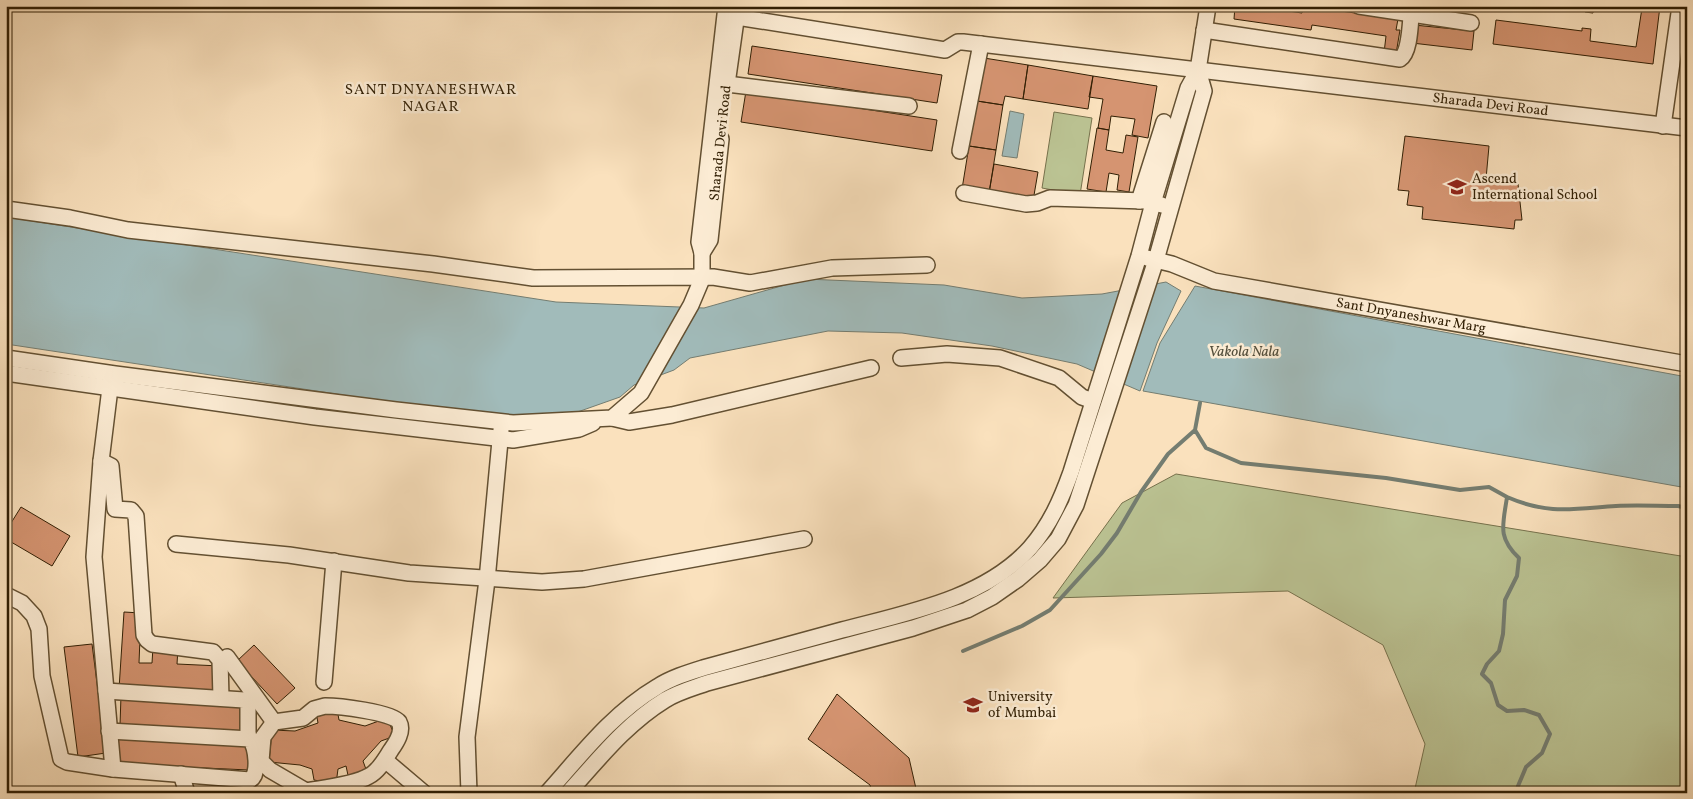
<svg xmlns="http://www.w3.org/2000/svg" width="1693" height="799" viewBox="0 0 1693 799" font-family="Vollkorn,serif">
<rect width="100%" height="100%" fill="#fae1bd"/>
<filter id="stains"><feTurbulence type="fractalNoise" baseFrequency=".004" numOctaves="4"/><feColorMatrix values="0 0 0 0 .2 0 0 0 0 .09 0 0 0 0 .02 0 0 0 .5 -.17"/></filter>
<radialGradient id="worn" r=".72"><stop offset=".6" stop-color="#630" stop-opacity="0"/><stop offset="1" stop-color="#630" stop-opacity=".3"/></radialGradient>
<path fill="#bbc393" stroke="#76714c" d="M 1054,112 L 1092,118 L 1080,195 L 1042,188 Z
M 1176,474 L 1687,557 L 1687,793 L 1414,793 L 1425,744 L 1383,645 L 1288,591 L 1053,598 L 1122,503 Z"/>
<path fill="#a1bbba" stroke="#747d71" d="M 1010,111 L 1024,114 L 1017,158 L 1002,156 Z
M 6,217 L 556,302 L 704,308 L 806,279 L 944,285 L 1022,298 L 1102,294 L 1166,282 L 1181,291 L 1157,343 L 1140,391 L 1077,364 L 992,346 L 902,333 L 828,331 L 690,358 L 674,370 L 634,385 L 620,397 L 569,415 L 488,417 L 6,344 Z
M 1195,286 L 1687,377 L 1687,488 L 1143,391 L 1160,343 Z"/>
<g fill="none" stroke-linecap="round" stroke-linejoin="round">
<path stroke="#747d71" stroke-width="4" d="M 1200,403 L 1195,430 L 1206,448 L 1241,463 L 1386,478 L 1460,490 L 1489,487 L 1507,497 C 1503,525 1497,537 1519,558 L 1517,576 L 1505,600 L 1503,634 L 1499,651 L 1487,664 L 1482,674 L 1491,683 L 1498,705 L 1507,711 L 1524,710 L 1539,715 L 1550,734 L 1542,753 L 1526,767 L 1518,786 L 1517,793
M 1507,497 C 1549,515 1572,509 1616,506 C 1636,505 1657,506 1678,506 L 1687,508
M 963,651 L 1022,626 L 1050,610 L 1101,554 L 1117,533 L 1141,492 L 1168,454 L 1195,430"/>
</g>
<path fill="#d59471" stroke="#311f04" d="M 1235,6 L 1255,6 L 1302,13 L 1303,6 L 1305,6 L 1398,19 L 1396,30 L 1400,30 L 1396,54 L 1384,53 L 1386,36 L 1312,25 L 1311,30 L 1234,19 Z
M 1433,6 L 1476,6 L 1475,11 Z
M 1586,6 L 1594,6 L 1593,13 L 1585,12 Z
M 1630,6 L 1660,6 L 1653,64 L 1493,44 L 1496,20 L 1582,31 L 1582,28 L 1591,29 L 1590,41 L 1636,47 L 1642,8 Z
M 1414,25 L 1474,31 L 1472,50 L 1412,43 Z
M 752,46 L 942,75 L 937,103 L 748,74 Z
M 984,58 L 1028,65 L 1023,99 L 1005,96 L 1003,105 L 977,101 Z
M 1028,65 L 1093,76 L 1088,109 L 1023,99 Z
M 1093,76 L 1157,86 L 1148,138 L 1132,135 L 1135,119 L 1111,116 L 1109,130 L 1098,128 L 1103,99 L 1089,97 Z
M 746,91 L 937,120 L 932,151 L 741,122 Z
M 977,101 L 1003,105 L 996,150 L 969,146 Z
M 1097,128 L 1109,130 L 1106,150 L 1123,153 L 1126,135 L 1138,137 L 1129,192 L 1117,190 L 1119,175 L 1109,173 L 1106,192 L 1087,189 Z
M 1405,136 L 1489,146 L 1486,179 L 1518,184 L 1522,220 L 1515,220 L 1514,229 L 1422,219 L 1423,207 L 1407,205 L 1409,191 L 1398,190 Z
M 969,146 L 996,150 L 989,193 L 962,189 Z
M 994,164 L 1038,172 L 1033,201 L 989,193 Z
M 21,507 L 70,536 L 52,566 L 6,539 L 6,531 Z
M 124,612 L 141,613 L 139,663 L 152,663 L 153,647 L 178,648 L 177,664 L 220,666 L 218,693 L 119,689 Z
M 92,644 L 106,753 L 78,757 L 64,647 Z
M 254,645 L 295,688 L 277,704 L 237,661 Z
M 837,694 L 909,758 L 917,793 L 872,793 L 870,785 L 808,739 Z
M 121,696 L 243,702 L 241,731 L 120,725 Z
M 337,709 L 339,720 L 365,726 L 387,718 L 395,736 L 381,741 L 363,761 L 367,772 L 349,780 L 346,766 L 338,769 L 336,784 L 314,780 L 312,769 L 300,765 L 269,762 L 272,730 L 295,731 L 318,723 L 316,712 Z
M 116,737 L 251,743 L 249,770 L 115,764 Z"/>
<g fill="none" stroke-linecap="round" stroke-linejoin="round">
<g stroke="#635032" stroke-width="18">
<g id="minor">
<path d="M 1359,6 L 1471,23"/>
<path id="s1" d="M 737,17 L 945,50 L 958,42 L 963,42 L 1687,128"/>
<path d="M 1204,30 L 1400,59 C 1411,52 1410,19 1412,6"/>
<path d="M 727,84 L 738,6"/>
<path d="M 727,84 L 909,106"/>
<path d="M 1663,126 L 1680,6"/>
<path d="M 960,151 L 981,44"/>
<path d="M 964,193 L 1026,204 L 1037,203 L 1050,198 L 1145,201 L 1162,205"/>
<path d="M 1139,201 L 1164,122"/>
<path d="M 6,209 L 70,218 L 128,230 L 433,264 L 533,278 L 713,277 L 750,283 L 832,268 L 927,265"/>
<path d="M 702,253 L 710,240 L 721,139"/>
<path id="s2" d="M 1147,258 L 1172,264 L 1214,281 L 1687,364"/>
<path d="M 6,358 L 115,374 L 396,410 L 513,423 L 612,418 L 641,393 L 691,305 L 702,279 L 702,253 L 699,242 L 726,6"/>
<path d="M 901,358 L 947,354 L 1000,358 L 1059,378 L 1082,397 L 1093,401"/>
<path d="M 6,373 L 315,417 L 513,440 L 579,429 L 593,423"/>
<path d="M 111,380 L 101,461 L 94,557 L 113,769"/>
<path d="M 612,418 L 629,422 L 672,415 L 871,368"/>
<path d="M 101,461 L 111,466 L 115,509 L 131,510 L 136,516 L 144,635 L 147,640 L 152,644 L 213,652 L 220,660 L 221,698"/>
<path d="M 176,544 L 289,555 L 409,573 L 542,582 L 584,579 L 804,539"/>
<path d="M 6,595 L 22,603 L 34,616 L 39,629 L 42,676 L 61,759 L 67,762 L 113,769 L 250,780 C 260,774 256,747 250,739 L 109,731"/>
<path d="M 227,657 L 274,722"/>
<path d="M 324,682 L 334,561"/>
<path d="M 106,691 L 244,700 L 248,703 L 248,732 L 249,739"/>
<path d="M 325,706 C 338,706 392,712 399,722 C 404,731 396,743 391,750 C 385,759 379,771 369,776 C 354,785 323,788 306,791 L 270,770 L 261,761 L 263,737 L 274,722 L 303,718 L 314,709 Z"/>
<path d="M 385,760 L 424,793"/>
<path d="M 181,774 L 187,793"/>
<path d="M 469,793 L 467,737 L 487,580 L 501,430"/>
<path d="M 547,793 C 581,755 613,713 657,687 C 671,678 687,673 703,668 C 749,655 796,643 842,630 C 906,613 984,599 1030,548 C 1050,525 1061,500 1071,472 L 1139,256 L 1153,203 L 1188,88 L 1198,70 L 1208,6"/>
<path d="M 568,793 C 598,760 626,724 665,700 C 678,692 693,688 707,683 L 913,628 L 967,610 L 992,597 L 1018,579 L 1040,560 L 1058,539 L 1076,505 L 1156,260 L 1204,91 L 1198,70"/>
</g>
</g>
<use href="#minor" stroke="#fcecd4" stroke-width="15"/>
</g>
<defs>
<g id="school-bare" transform="scale(1.5)"><path d="M0-5L7-2L0 1L-7-2ZM-4 1L0 2.5L4 1V4Q0 6-4 4Z" fill="#8f2418" stroke="#fcecd4" stroke-width="2.5" paint-order="stroke"/></g>
<g id="university-bare" transform="scale(1.5)"><path d="M0-5L7-2L0 1L-7-2ZM-4 1L0 2.5L4 1V4Q0 6-4 4Z" fill="#8f2418" stroke="#fcecd4" stroke-width="2.5" paint-order="stroke"/></g>
</defs>
<g fill-rule="evenodd">
<use href="#school-bare" x="1457" y="187"/>
<use href="#university-bare" x="973" y="705"/>
</g>
<g text-anchor="middle" dominant-baseline="central" stroke-width="5" stroke-linejoin="round" paint-order="stroke">
<g font-size="14" fill="#311f04" stroke="#fcecd4">
<text stroke="none"><textPath href="#s1" startOffset="762">Sharada Devi Road</textPath></text>
<text transform="translate(721 143) rotate(-84)">Sharada Devi Road</text>
<text stroke="none"><textPath href="#s2" startOffset="271">Sant Dnyaneshwar Marg</textPath></text>
</g>
<g font-size="14" fill="#311f04" stroke="#fcecd4" text-anchor="start">
<text x="1472" y="179">Ascend<tspan x="1472" dy="16">International School</tspan></text>
<text x="988" y="697">University<tspan x="988" dy="16">of Mumbai</tspan></text>
</g>
<g font-size="15" letter-spacing="1" fill="#311f04" stroke="#fcecd4">
<text x="431" y="90">SANT DNYANESHWAR<tspan x="431" dy="17">NAGAR</tspan></text>
</g>
<g font-size="15" font-style="italic" fill="#534e3b" stroke="#fcecd4">
<text x="1244" y="352">Vakola Nala</text>
</g>
</g>
<rect width="1693" height="799" fill="none" stroke="#fae1bd" stroke-width="25"/>
<rect x="8" y="8" width="1678" height="784" fill="none" stroke="#311f04" stroke-width="2.5"/>
<rect x="12" y="12" width="1668" height="774" fill="none" stroke="#311f04"/>
<rect width="100%" height="100%" filter="url(#stains)"/>
<rect width="100%" height="100%" fill="url(#worn)"/>
</svg>
